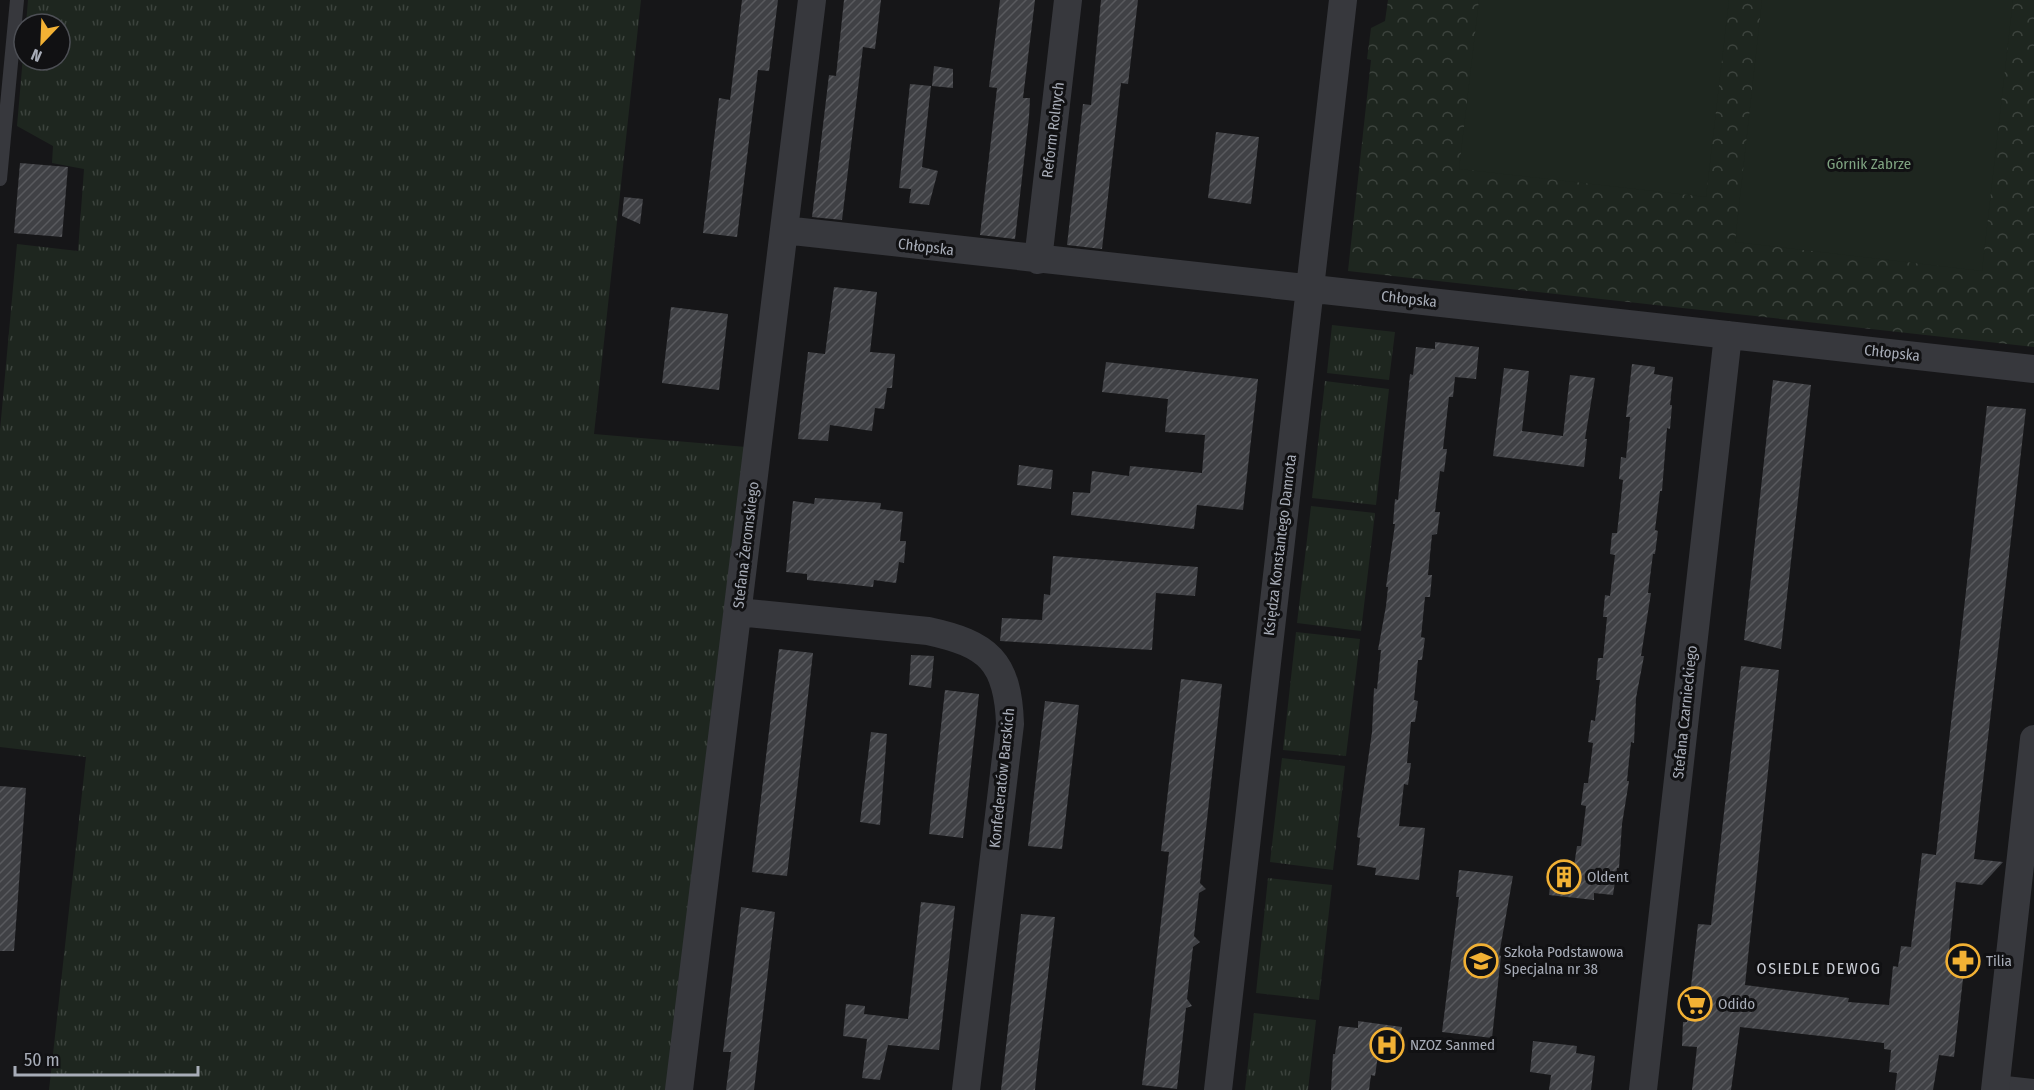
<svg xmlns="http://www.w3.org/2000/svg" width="2034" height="1090" viewBox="0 0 2034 1090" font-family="'Fira Sans Condensed',sans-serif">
<defs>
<pattern id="grass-tufts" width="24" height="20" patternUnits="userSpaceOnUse" patternTransform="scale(1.5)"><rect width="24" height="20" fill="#1e261f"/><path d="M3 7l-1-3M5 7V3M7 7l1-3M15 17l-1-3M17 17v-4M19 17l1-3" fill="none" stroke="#3c433d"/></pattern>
<pattern id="forest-crowns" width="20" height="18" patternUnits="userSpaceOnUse" patternTransform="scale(1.5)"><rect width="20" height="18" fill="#1e261f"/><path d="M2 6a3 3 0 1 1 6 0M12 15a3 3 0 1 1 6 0" fill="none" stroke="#3c433d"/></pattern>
<pattern id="building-hatch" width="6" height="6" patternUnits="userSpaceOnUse" patternTransform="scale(1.5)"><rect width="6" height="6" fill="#404145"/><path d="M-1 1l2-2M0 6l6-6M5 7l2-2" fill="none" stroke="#595a5e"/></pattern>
</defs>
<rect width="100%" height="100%" fill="#161618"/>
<path fill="url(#grass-tufts)" d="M 28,0 L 641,0 L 594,434 L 746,447 L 671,1090 L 49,1090 L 86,757 L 0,747 L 0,430 L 17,244 L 78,251 L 84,169 L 52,163 L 53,146 L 17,126 L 24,45 L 24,60 L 60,60 L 60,24 L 26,24 Z
M 1332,325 L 1395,332 L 1389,380 L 1327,373 Z
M 1325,381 L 1389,389 L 1376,505 L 1312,498 Z
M 1311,506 L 1375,513 L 1361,631 L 1297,623 Z
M 1296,632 L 1360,639 L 1346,756 L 1283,750 Z
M 1282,758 L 1345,766 L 1333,870 L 1270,862 Z
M 1268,878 L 1332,885 L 1319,1000 L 1256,993 Z
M 1254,1013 L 1316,1020 L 1308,1090 L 1245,1090 Z"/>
<path fill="url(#forest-crowns)" d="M 1388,0 L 2034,0 L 2034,347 L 1348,271 L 1371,60 L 1367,59 L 1371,28 L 1385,21 Z"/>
<path fill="#1e261f" d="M 1479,0 L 1729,0 L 1706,197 L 1459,169 Z
M 1762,0 L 2013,0 L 1982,271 L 1735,242 Z"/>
<path fill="url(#building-hatch)" d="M 742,0 L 778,0 L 769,71 L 758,70 L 737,237 L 703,233 L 719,98 L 730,100 Z
M 844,0 L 881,0 L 875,49 L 863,47 L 842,220 L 812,217 L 829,75 L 836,76 Z
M 1000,0 L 1035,0 L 1023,98 L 1030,98 L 1029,117 L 1015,239 L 980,235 L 997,88 L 989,87 Z
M 1101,0 L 1138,0 L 1128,84 L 1121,83 L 1102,249 L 1067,245 L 1083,104 L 1091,105 Z
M 934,66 L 953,69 L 953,88 L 932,86 Z
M 910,84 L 931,86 L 922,167 L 938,171 L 929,205 L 909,203 L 911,189 L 899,188 Z
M 1216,132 L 1259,137 L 1251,204 L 1208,198 Z
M 20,163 L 68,167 L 62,237 L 14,233 Z
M 624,197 L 643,199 L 640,224 L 622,216 Z
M 834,287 L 877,292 L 870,352 L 895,354 L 892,388 L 887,388 L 884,409 L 875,408 L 872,431 L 830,425 L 828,441 L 798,439 L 808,352 L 825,354 Z
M 671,307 L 728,314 L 719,390 L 662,383 Z
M 1435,342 L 1479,347 L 1476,379 L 1455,377 L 1453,397 L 1449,397 L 1443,449 L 1447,449 L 1444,472 L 1440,471 L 1435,512 L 1440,512 L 1437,534 L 1432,535 L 1428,575 L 1432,575 L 1430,597 L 1425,597 L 1421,637 L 1425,638 L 1422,660 L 1418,660 L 1414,700 L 1418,701 L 1415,722 L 1411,722 L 1407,763 L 1411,763 L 1408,785 L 1404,784 L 1399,826 L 1425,828 L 1419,880 L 1375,875 L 1376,868 L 1357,865 L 1360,838 L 1357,837 L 1372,732 L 1374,688 L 1377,689 L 1379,669 L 1381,650 L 1378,650 L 1386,606 L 1388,587 L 1386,587 L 1395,524 L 1393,524 L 1395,499 L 1398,500 L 1410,374 L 1413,375 L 1416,347 L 1435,349 Z
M 1106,362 L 1258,379 L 1243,510 L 1197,505 L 1194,529 L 1071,515 L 1073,492 L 1090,493 L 1092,471 L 1129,476 L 1130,466 L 1202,473 L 1205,435 L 1165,432 L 1168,399 L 1102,392 Z
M 1632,364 L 1655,367 L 1654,374 L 1673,377 L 1670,405 L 1672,405 L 1670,429 L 1667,428 L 1662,491 L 1660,491 L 1655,530 L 1658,531 L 1655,554 L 1653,554 L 1648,593 L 1651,593 L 1641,656 L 1644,656 L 1636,698 L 1634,743 L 1631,742 L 1629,761 L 1627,781 L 1629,781 L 1622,824 L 1619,868 L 1617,868 L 1613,895 L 1594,893 L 1594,900 L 1549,895 L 1553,864 L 1574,866 L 1577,846 L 1581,846 L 1586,806 L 1581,805 L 1584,783 L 1588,783 L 1593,743 L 1588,742 L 1591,720 L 1595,721 L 1600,680 L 1596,680 L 1598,658 L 1603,658 L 1607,617 L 1603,617 L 1605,595 L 1610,596 L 1615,555 L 1610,554 L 1612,533 L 1617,533 L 1623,480 L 1619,479 L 1621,457 L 1626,458 L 1630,417 L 1626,417 Z
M 1504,368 L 1529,371 L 1522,431 L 1563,436 L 1570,375 L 1595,378 L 1585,439 L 1587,439 L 1584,467 L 1493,456 Z
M 1773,380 L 1811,385 L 1781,649 L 1744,640 Z
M 1987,406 L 2026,409 L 1974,859 L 2003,862 L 1982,885 L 1956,882 L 1949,951 L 1966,953 L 1954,1057 L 1939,1055 L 1933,1090 L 1895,1090 L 1897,1073 L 1889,1072 L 1891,1050 L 1884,1049 L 1884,1043 L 1740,1027 L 1731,1090 L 1692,1090 L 1697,1047 L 1682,1046 L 1683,1022 L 1687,1022 L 1698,924 L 1711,925 L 1741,666 L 1779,670 L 1745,985 L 1849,998 L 1848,1002 L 1889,1005 L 1893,966 L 1898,967 L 1901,946 L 1911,947 L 1922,853 L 1936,855 Z
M 1019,465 L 1053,470 L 1051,489 L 1017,485 Z
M 815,498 L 881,503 L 880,509 L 903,512 L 900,541 L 906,541 L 904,563 L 899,562 L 896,583 L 874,580 L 873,587 L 807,580 L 807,574 L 786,572 L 793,501 L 814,504 Z
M 1053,556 L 1198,567 L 1195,596 L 1156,593 L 1152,650 L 1000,641 L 1002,618 L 1042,620 L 1044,594 L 1050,595 Z
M 779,649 L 813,653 L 787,876 L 752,872 Z
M 911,655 L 934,656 L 931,688 L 909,685 Z
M 1181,679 L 1222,684 L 1200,883 L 1206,889 L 1199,893 L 1194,936 L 1200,942 L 1193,947 L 1187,999 L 1192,1006 L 1186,1008 L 1177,1089 L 1142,1085 L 1169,852 L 1161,851 Z
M 945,690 L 979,694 L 963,838 L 929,834 Z
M 1045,701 L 1079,705 L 1062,849 L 1028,846 Z
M 871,732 L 887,734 L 880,825 L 860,822 Z
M 0,786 L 26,788 L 14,951 L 0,951 Z
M 1459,870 L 1513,876 L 1499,955 L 1501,956 L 1492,1038 L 1442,1032 L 1459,897 L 1456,897 Z
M 921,902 L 955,906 L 939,1050 L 888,1045 L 880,1080 L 862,1078 L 867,1039 L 843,1036 L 846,1004 L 865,1006 L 864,1014 L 908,1019 Z
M 741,907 L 775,912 L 754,1090 L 726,1090 L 731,1052 L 723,1052 Z
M 1021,914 L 1055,917 L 1037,1068 L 1035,1090 L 1001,1090 Z
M 1358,1021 L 1402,1027 L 1398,1058 L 1378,1055 L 1375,1076 L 1371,1075 L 1369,1090 L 1331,1090 L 1333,1054 L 1335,1054 L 1339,1026 L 1358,1028 Z
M 1533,1041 L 1577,1046 L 1576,1053 L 1595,1056 L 1591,1090 L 1549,1090 L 1551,1075 L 1530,1072 Z"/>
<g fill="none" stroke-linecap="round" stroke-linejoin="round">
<path stroke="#37383d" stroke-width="14" d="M 0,179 L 17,0
M 1996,1082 L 2034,1086"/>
<path stroke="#37383d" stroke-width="28" d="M 784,230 L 2034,369
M 1038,260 L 1068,0
M 738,612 L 928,631 C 988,644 1008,661 1010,724 L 966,1090
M 679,1090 L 812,0
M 1218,1090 L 1343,0
M 1643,1090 L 1728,335
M 1995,1090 L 2034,739"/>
</g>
<defs>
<g id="building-ring" transform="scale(1.725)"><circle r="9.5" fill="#111113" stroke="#f2b134" stroke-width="1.5"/><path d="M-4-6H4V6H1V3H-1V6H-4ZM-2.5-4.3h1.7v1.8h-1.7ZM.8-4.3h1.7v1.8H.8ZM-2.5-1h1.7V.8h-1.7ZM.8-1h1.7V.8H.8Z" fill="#f2b134"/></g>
<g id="school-ring" transform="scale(1.725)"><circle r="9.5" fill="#111113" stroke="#f2b134" stroke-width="1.5"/><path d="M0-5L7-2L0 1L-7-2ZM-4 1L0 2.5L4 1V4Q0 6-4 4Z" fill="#f2b134"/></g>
<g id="pharmacy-ring" transform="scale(1.725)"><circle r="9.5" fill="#111113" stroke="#f2b134" stroke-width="1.5"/><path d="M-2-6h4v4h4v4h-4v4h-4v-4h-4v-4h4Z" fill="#f2b134"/></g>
<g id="supermarket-ring" transform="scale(1.725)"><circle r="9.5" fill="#111113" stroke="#f2b134" stroke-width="1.5"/><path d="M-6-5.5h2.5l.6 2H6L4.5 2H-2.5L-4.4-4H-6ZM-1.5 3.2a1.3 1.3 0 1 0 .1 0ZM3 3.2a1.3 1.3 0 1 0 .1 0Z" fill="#f2b134"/></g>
<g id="hospital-ring" transform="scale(1.725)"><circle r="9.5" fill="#111113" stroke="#f2b134" stroke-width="1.5"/><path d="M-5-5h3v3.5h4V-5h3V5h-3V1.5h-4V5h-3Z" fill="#f2b134"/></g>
</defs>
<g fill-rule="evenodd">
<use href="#building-ring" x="1564" y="877"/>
<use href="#school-ring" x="1481" y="961"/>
<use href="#pharmacy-ring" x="1963" y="961"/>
<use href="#supermarket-ring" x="1695" y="1004"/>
<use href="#hospital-ring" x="1387" y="1045"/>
</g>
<g text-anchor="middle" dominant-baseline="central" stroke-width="6" stroke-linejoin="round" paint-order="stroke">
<g font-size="15" fill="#a8adb8" stroke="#111113">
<text transform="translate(1053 130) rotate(-83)">Reform Rolnych</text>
<text transform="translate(926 247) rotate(7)">Chłopska</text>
<text transform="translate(1409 299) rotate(6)">Chłopska</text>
<text transform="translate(1892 353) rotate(6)">Chłopska</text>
<text transform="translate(746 545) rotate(-83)">Stefana Żeromskiego</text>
<text transform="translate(1280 545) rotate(-83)">Księdza Konstantego Damrota</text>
<text transform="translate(1685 712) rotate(-84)">Stefana Czarnieckiego</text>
<text transform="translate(1002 778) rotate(-84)">Konfederatów Barskich</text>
</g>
<g font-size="15" fill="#7fa381" stroke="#111113">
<text x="1869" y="164">Górnik Zabrze</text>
</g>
<g font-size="15" fill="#a8adb8" stroke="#111113" text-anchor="start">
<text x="1587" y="877">Oldent</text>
<text x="1504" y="952">Szkoła Podstawowa<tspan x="1504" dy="17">Specjalna nr 38</tspan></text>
<text x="1986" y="961">Tilia</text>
<text x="1718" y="1004">Odido</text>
<text x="1410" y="1045">NZOZ Sanmed</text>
</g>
<g font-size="16" letter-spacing="1.5" fill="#c9ccd4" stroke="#111113">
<text x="1819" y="968">OSIEDLE DEWOG</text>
</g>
</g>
<g transform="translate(42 42) rotate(203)"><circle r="28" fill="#111113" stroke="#4d4f55" stroke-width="1.5"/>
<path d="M0-4.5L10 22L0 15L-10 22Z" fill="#f2b134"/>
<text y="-9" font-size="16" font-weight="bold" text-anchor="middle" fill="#a8adb8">N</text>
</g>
<path d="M15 1066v9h183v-9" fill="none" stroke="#a8adb8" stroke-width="3"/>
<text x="24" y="1066" font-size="18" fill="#a8adb8" stroke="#111113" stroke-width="4.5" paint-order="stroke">50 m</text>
</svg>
